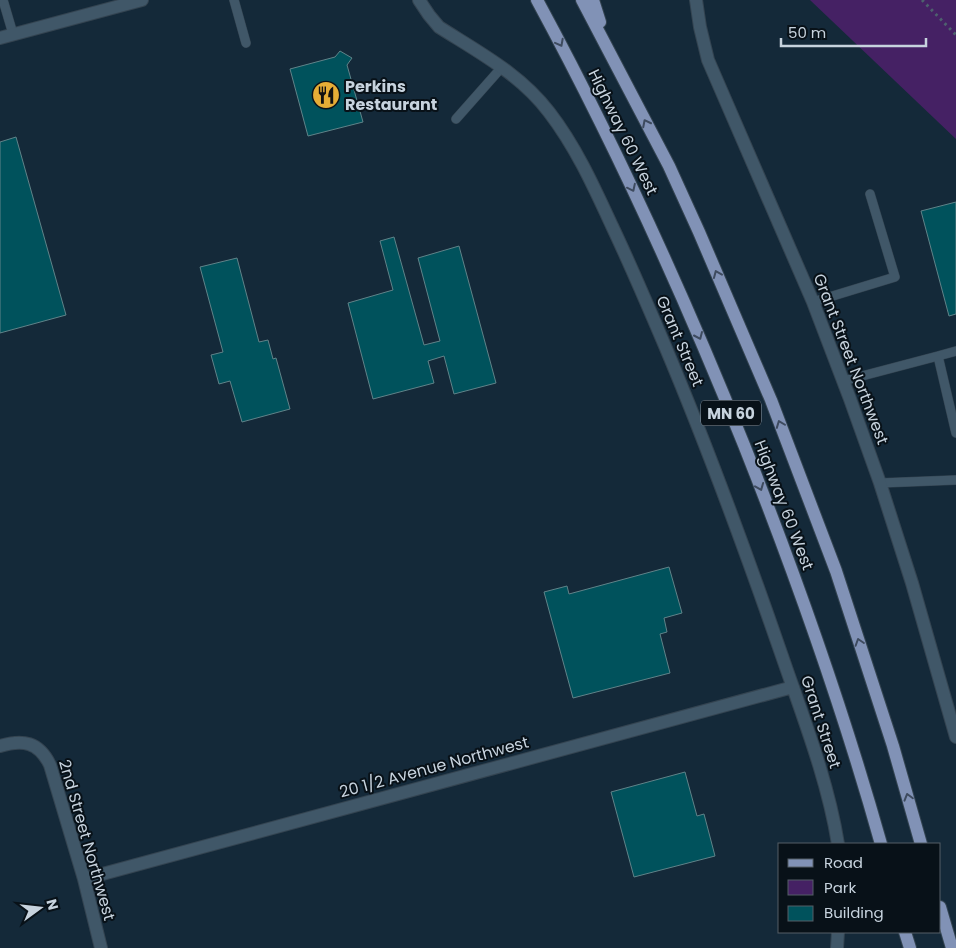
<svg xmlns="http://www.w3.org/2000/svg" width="956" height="948" viewBox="0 0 956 948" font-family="Poppins,sans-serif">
<rect width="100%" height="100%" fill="#142939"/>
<path fill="#452164" d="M 810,0 L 956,0 L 956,139 Z"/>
<path fill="#00525c" stroke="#608389" d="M 340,51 L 352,58 L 347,65 L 363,122 L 308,136 L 290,69 L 335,57 Z
M 16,137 L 66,315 L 0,333 L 0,142 Z
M 956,202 L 956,314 L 949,316 L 921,211 Z
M 394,237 L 424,345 L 440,341 L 418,258 L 459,246 L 496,383 L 454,394 L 444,356 L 428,361 L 434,383 L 373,399 L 348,303 L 393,290 L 380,241 Z
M 237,258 L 259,342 L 268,340 L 273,359 L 276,358 L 290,409 L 242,422 L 230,381 L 219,384 L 211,355 L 223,352 L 200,267 Z
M 669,567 L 682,613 L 664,618 L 667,632 L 660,634 L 670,673 L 573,698 L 544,592 L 567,586 L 569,594 Z
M 685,772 L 697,816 L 704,814 L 715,856 L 634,877 L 611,792 Z"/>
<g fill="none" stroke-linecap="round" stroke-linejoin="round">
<g stroke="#344451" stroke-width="10">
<path id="lane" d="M 3,0 L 13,34
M 234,0 L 246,43
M 456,119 L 502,67
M 813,302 L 895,277 L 870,194
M 938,356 L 956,351
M 843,381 L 938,356 L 956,433
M 880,483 L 956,480"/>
</g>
<g stroke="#344451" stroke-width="14">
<path id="street" d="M 419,0 L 429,15 L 439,27 C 480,53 520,74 549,112 C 576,147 594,187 612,226 C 631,266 648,306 665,346 C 708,448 746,552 782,656 C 803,717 828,781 838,844
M 696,0 L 700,27 L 708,60 L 813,302 L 850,399 L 880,483 L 912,583 L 956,737
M 0,746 C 23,739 39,742 50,765 L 84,879 L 101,948
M 84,879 L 793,687
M 837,948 L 838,932"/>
</g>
<g stroke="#344451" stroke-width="14">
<path id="secondary" d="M 0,38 L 142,0"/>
</g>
<g stroke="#344451" stroke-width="14">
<path id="primary" d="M 537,0 C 615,144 683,293 744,445 C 796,576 843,709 881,844
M 582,0 L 669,166 L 699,232 L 771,400 L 836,571 L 893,746 L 921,844
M 593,0 L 600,22
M 940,907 L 952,948
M 905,932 L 910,948"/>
</g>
<path stroke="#4e606e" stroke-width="3" stroke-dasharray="2.5 4" stroke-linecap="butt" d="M 922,0 L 956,35"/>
<use href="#lane" stroke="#405768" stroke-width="9"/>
<use href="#street" stroke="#405768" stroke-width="12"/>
<use href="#secondary" stroke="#405768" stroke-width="12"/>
<use href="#primary" stroke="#8192b6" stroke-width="12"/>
</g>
<defs><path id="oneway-chevron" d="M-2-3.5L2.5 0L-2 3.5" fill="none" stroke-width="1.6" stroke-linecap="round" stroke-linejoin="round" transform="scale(1.25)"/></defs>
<g stroke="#3e4b5f">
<use href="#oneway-chevron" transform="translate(560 43) rotate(62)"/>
<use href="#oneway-chevron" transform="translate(646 123) rotate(-117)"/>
<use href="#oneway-chevron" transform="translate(632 188) rotate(64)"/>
<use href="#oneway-chevron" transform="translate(717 274) rotate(-113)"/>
<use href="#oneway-chevron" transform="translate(699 336) rotate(66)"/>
<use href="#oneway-chevron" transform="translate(780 424) rotate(-111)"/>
<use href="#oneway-chevron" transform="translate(760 487) rotate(68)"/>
<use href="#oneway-chevron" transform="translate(859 642) rotate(-108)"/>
<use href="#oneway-chevron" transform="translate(908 797) rotate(-106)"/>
</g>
<defs>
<g id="restaurant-disc" transform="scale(1.4375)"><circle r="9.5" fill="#e5ad36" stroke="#081118"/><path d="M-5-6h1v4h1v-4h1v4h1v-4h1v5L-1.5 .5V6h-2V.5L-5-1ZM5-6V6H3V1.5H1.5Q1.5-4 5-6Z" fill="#111"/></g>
</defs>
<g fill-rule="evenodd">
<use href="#restaurant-disc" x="326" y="95"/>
</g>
<g text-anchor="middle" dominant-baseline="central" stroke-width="4" stroke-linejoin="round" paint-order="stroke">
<rect fill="#081118" stroke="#8e99a3" stroke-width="1" x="701" y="400.5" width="60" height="25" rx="4"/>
<g font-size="15" font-weight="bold" fill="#c7d3de">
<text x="731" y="413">MN 60</text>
</g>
<g font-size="16" font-weight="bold" fill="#c7d3de" stroke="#081118" text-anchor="start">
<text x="345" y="86">Perkins<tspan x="345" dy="18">Restaurant</tspan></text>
</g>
<g font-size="16" fill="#c7d3de" stroke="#081118">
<text transform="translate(623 132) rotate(64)">Highway 60 West</text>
<text transform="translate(680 341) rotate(67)">Grant Street</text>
<text transform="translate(851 359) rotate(69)">Grant Street Northwest</text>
<text transform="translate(784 505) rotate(69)">Highway 60 West</text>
<text transform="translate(821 722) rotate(72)">Grant Street</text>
<text transform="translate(434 767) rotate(-15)">20 1/2 Avenue Northwest</text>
<text transform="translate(87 840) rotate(74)">2nd Street Northwest</text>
</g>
</g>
<rect x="778" y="843" width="162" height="90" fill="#081118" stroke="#545f67"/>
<rect x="788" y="859" width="25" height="8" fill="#8192b6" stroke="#545f67"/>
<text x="824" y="868" font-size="15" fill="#c7d3de">Road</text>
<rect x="788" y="880" width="25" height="15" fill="#452164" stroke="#545f67"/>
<text x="824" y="893" font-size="15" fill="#c7d3de">Park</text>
<rect x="788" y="906" width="25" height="15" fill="#00525c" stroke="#545f67"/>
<text x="824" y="918" font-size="15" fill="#c7d3de">Building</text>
<g transform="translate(40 908) rotate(75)" stroke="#081118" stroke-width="4" paint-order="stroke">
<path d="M0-4L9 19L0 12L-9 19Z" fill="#c7d3de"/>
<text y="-8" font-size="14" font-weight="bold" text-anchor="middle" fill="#c7d3de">N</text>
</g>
<path d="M781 38v8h145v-8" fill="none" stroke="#c7d3de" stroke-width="2.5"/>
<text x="788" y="38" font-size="15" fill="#c7d3de" stroke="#081118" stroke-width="4" paint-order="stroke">50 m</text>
</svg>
